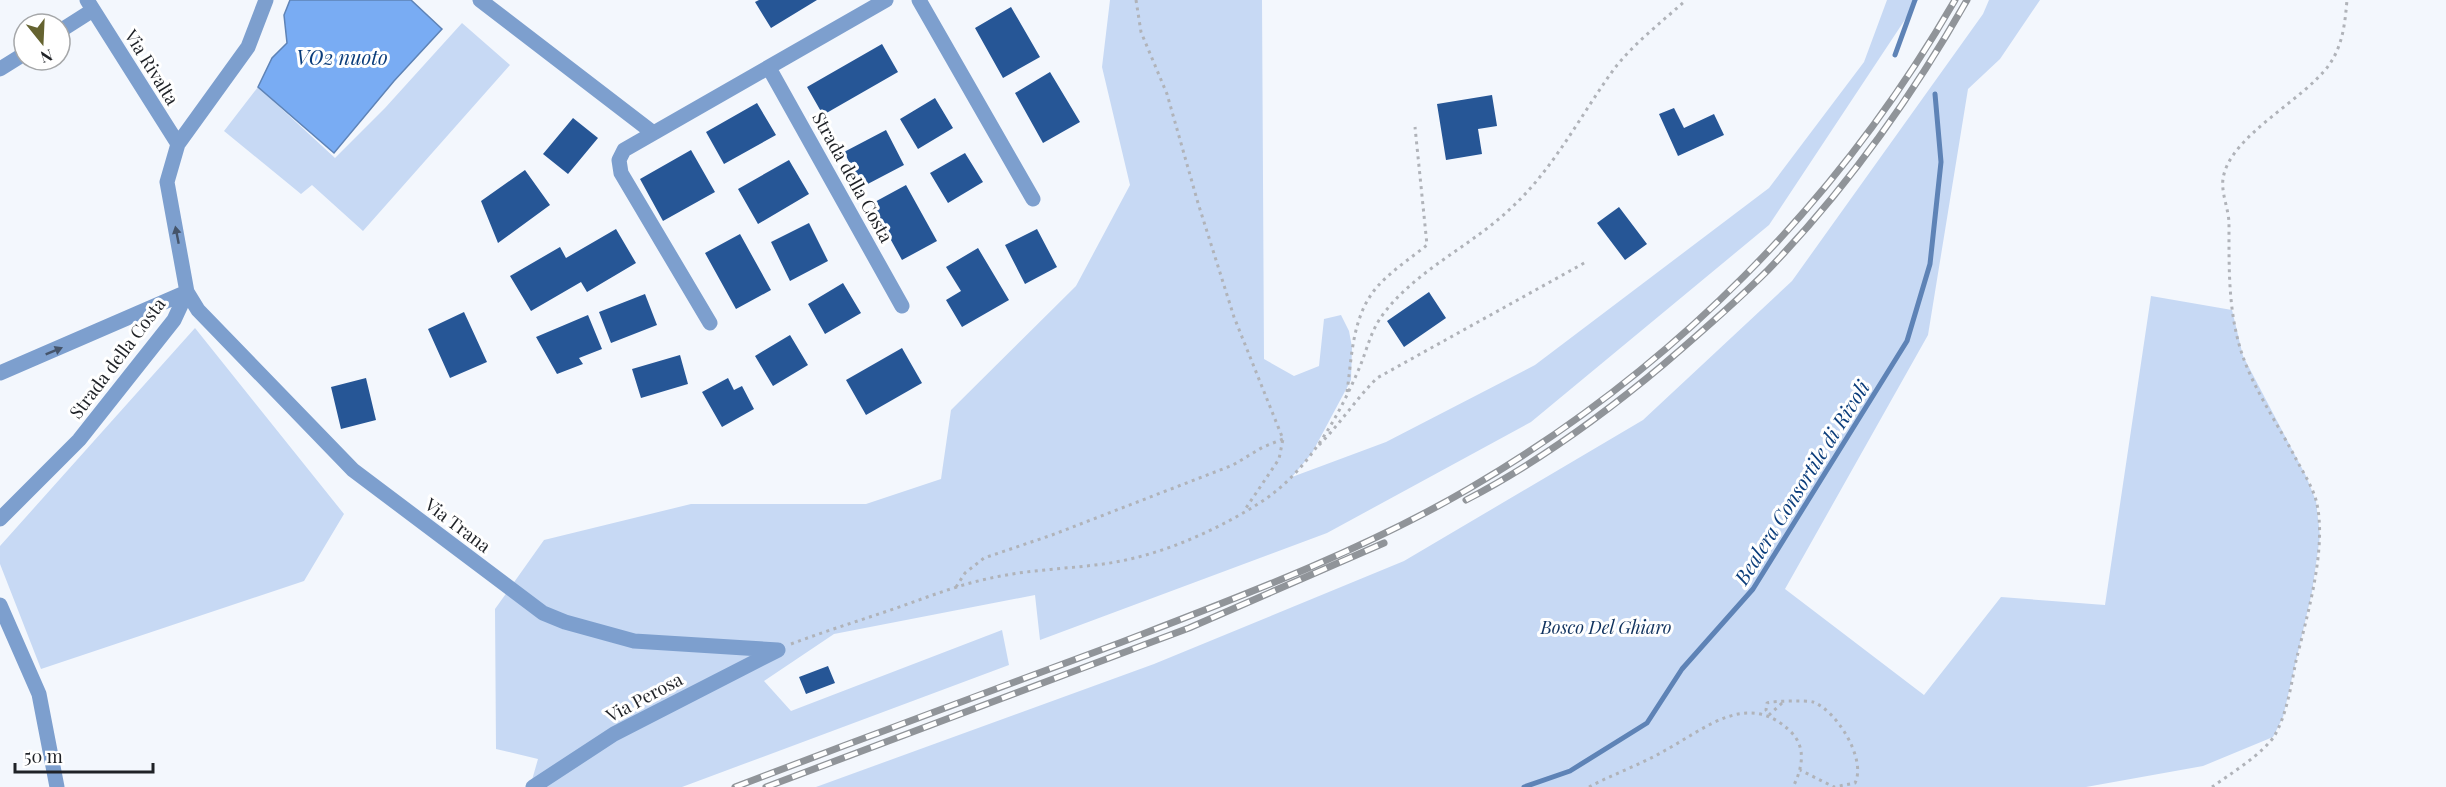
<svg xmlns="http://www.w3.org/2000/svg" width="2446" height="787" viewBox="0 0 2446 787" font-family="'Playfair Display',serif">
<rect width="100%" height="100%" fill="#f3f7fd"/>
<path fill="#c7d9f4" d="M 1110,0 L 1262,0 L 1264,359 L 1294,376 L 1319,366 L 1324,319 L 1341,315 L 1349,331 L 1352,347 L 1351,380 L 1312,453 L 1292,477 L 1386,442 L 1535,365 L 1769,188 L 1864,62 L 1887,0 L 1918,0 L 1769,225 L 1531,422 L 1327,533 L 1040,640 L 1035,595 L 834,634 L 764,681 L 791,711 L 1002,630 L 1009,665 L 682,787 L 530,787 L 538,759 L 496,749 L 495,609 L 544,540 L 691,504 L 866,504 L 941,479 L 951,410 L 1076,286 L 1130,185 L 1102,67 Z
M 1989,0 L 2040,0 L 2000,59 L 1968,89 L 1928,335 L 1785,589 L 1924,695 L 2001,597 L 2105,605 L 2151,296 L 2232,310 L 2243,356 L 2306,476 L 2316,501 L 2320,536 L 2312,592 L 2283,717 L 2273,737 L 2203,766 L 2086,787 L 816,787 L 1154,664 L 1404,561 L 1643,420 L 1792,281 L 1983,14 Z
M 462,23 L 510,65 L 363,231 L 312,185 L 301,194 L 224,131 L 258,87 L 335,158 L 385,108 Z
M 195,328 L 344,514 L 304,581 L 41,669 L 0,564 L 0,546 Z"/>
<path fill="#79acf3" stroke="#5e83b6" stroke-width="1.5" d="M 290,0 L 411,0 L 442,29 L 394,81 L 334,153 L 258,87 L 272,58 L 287,43 L 284,15 Z"/>
<g fill="none" stroke-linecap="round" stroke-linejoin="round">
<path stroke="#5e83b6" stroke-width="5" d="M 1895,55 L 1915,0
M 1524,787 L 1570,771 L 1647,723 L 1682,669 L 1753,589 L 1907,341 L 1930,264 L 1941,162 L 1935,94"/>
</g>
<path fill="#265696" d="M 759,0 L 817,0 L 771,28 L 755,2 Z
M 1011,7 L 1040,57 L 1003,78 L 975,28 Z
M 882,44 L 898,72 L 823,115 L 807,87 Z
M 1050,72 L 1080,122 L 1043,143 L 1015,93 Z
M 1492,95 L 1497,126 L 1478,129 L 1482,154 L 1446,160 L 1437,104 Z
M 935,98 L 953,128 L 918,149 L 900,119 Z
M 757,103 L 776,135 L 724,164 L 706,132 Z
M 1674,108 L 1684,128 L 1714,114 L 1724,135 L 1678,156 L 1659,114 Z
M 573,118 L 598,138 L 568,174 L 543,154 Z
M 886,130 L 904,165 L 862,187 L 844,152 Z
M 691,150 L 715,192 L 663,221 L 640,179 Z
M 965,153 L 983,182 L 948,203 L 930,173 Z
M 789,160 L 809,194 L 758,224 L 738,189 Z
M 525,170 L 550,205 L 498,243 L 481,201 Z
M 906,185 L 937,241 L 902,260 L 871,204 Z
M 1619,207 L 1647,244 L 1625,260 L 1597,223 Z
M 809,223 L 828,261 L 790,281 L 771,242 Z
M 616,229 L 636,263 L 587,292 L 581,282 L 531,311 L 510,276 L 560,247 L 566,258 Z
M 1037,229 L 1057,267 L 1025,284 L 1005,245 Z
M 740,234 L 771,290 L 736,309 L 705,253 Z
M 978,248 L 1009,300 L 962,327 L 946,300 L 961,291 L 946,267 Z
M 843,283 L 861,313 L 825,334 L 808,304 Z
M 1429,292 L 1446,318 L 1404,347 L 1387,321 Z
M 645,294 L 657,325 L 611,343 L 599,312 Z
M 464,312 L 487,362 L 450,378 L 428,329 Z
M 588,315 L 602,349 L 579,358 L 583,364 L 557,374 L 536,337 Z
M 790,335 L 808,365 L 773,386 L 755,356 Z
M 902,348 L 922,383 L 866,415 L 846,380 Z
M 680,355 L 688,384 L 641,398 L 632,369 Z
M 366,378 L 376,420 L 341,429 L 331,387 Z
M 728,378 L 734,390 L 742,386 L 754,409 L 722,427 L 702,392 Z
M 828,666 L 835,683 L 806,694 L 799,677 Z"/>
<g fill="none" stroke-linecap="round" stroke-linejoin="round">
<path stroke="#b0b3b9" stroke-width="3" stroke-dasharray="3 4.5" stroke-linecap="butt" d="M 1136,0 L 1141,32 L 1167,94 L 1198,203 L 1234,317 L 1283,439 L 1279,459 L 1244,511
M 1347,392 C 1352,356 1352,316 1377,287 C 1391,271 1411,258 1427,245 L 1415,127
M 1319,445 C 1340,424 1356,399 1377,378 L 1586,262
M 956,587 L 965,573 L 984,558 L 1052,535 L 1233,465 L 1263,447 L 1283,439
M 791,644 C 828,630 865,619 902,606 C 933,595 964,583 996,577 C 1029,570 1062,569 1095,565 C 1152,559 1210,534 1258,504 C 1306,474 1336,422 1358,371 C 1367,351 1370,331 1384,313 C 1418,269 1471,246 1510,209 C 1553,170 1580,116 1614,69 C 1633,44 1663,21 1686,0
M 1782,703 L 1769,715 L 1766,710 L 1767,703 C 1771,701 1809,700 1813,702 C 1836,710 1867,759 1855,783 L 1834,787 L 1800,770
M 1589,787 C 1613,774 1640,765 1664,751 C 1705,729 1748,689 1791,732 C 1807,748 1802,769 1793,787
M 2212,787 C 2229,775 2264,753 2275,735 C 2287,713 2291,686 2296,661 C 2307,616 2328,546 2316,500 C 2312,486 2303,472 2296,459 C 2279,426 2254,390 2242,354 C 2228,312 2229,268 2229,224 C 2229,210 2221,193 2223,179 C 2229,136 2303,101 2329,65 C 2343,45 2345,23 2347,0"/>
<path stroke="#7d9fce" stroke-width="15" d="M 87,0 L 178,144
M 480,0 L 652,132
M 919,0 L 1033,199
M 60,31 L 93,10
M 769,68 L 902,306
M 0,69 L 24,54
M 187,292 L 198,310 L 353,470 L 543,613 L 565,622 L 634,641 L 778,650
M 710,323 L 621,173 L 619,160 L 624,150 L 886,0
M 0,373 L 187,292
M 0,519 L 79,440 L 174,320 L 187,292 L 167,182 L 178,144 L 248,47 L 266,0
M 0,605 L 39,694 L 57,787
M 533,787 L 614,734 L 778,650"/>
<g stroke="#909499" stroke-width="7">
<path id="rail" d="M 1466,500 C 1537,463 1602,416 1664,364 C 1699,334 1735,303 1768,270 C 1845,190 1912,97 1967,0
M 735,787 C 861,739 987,692 1114,645 C 1231,600 1361,552 1470,488 C 1672,370 1838,203 1955,0
M 766,787 L 1189,628 L 1384,543"/>
</g>
<use href="#rail" stroke="#fff" stroke-width="4.5" stroke-dasharray="14" stroke-linecap="butt"/>
</g>
<defs><path id="oneway-solid" d="M-6-.8H1V-3.2L6.5 0L1 3.2V.8H-6Z" transform="scale(1.5)"/></defs>
<g fill="#45546a">
<use href="#oneway-solid" transform="translate(177 235) rotate(-101)"/>
<use href="#oneway-solid" transform="translate(54 351) rotate(-22)"/>
</g>
<g text-anchor="middle" dominant-baseline="central" stroke-width="6" stroke-linejoin="round" paint-order="stroke">
<g font-size="18" fill="#1f2227" stroke="#fff">
<text transform="translate(152 67) rotate(58)">Via Rivalta</text>
<text transform="translate(853 177) rotate(61)">Strada della Costa</text>
<text transform="translate(117 358) rotate(-53)">Strada della Costa</text>
<text transform="translate(458 525) rotate(37)">Via Trana</text>
<text transform="translate(644 697) rotate(-28)">Via Perosa</text>
</g>
<g font-size="18" font-style="italic" fill="#10325e" stroke="#fff">
<text x="1606" y="627">Bosco Del Ghiaro</text>
</g>
<g font-size="20" font-style="italic" fill="#0b3d7b" stroke="#fff">
<text x="342" y="56">VO2 nuoto</text>
<text transform="translate(1801 482) rotate(-58)">Bealera Consortile di Rivoli</text>
</g>
</g>
<g transform="translate(42 42) rotate(162)"><circle r="28" fill="#ffffff" stroke="#a5a7a9" stroke-width="1.5"/>
<path d="M0-4.5L10 22L0 15L-10 22Z" fill="#656330"/>
<text y="-9" font-size="16" font-weight="bold" text-anchor="middle" fill="#1f2227">N</text>
</g>
<path d="M15 763v9h138v-9" fill="none" stroke="#1f2227" stroke-width="3"/>
<text x="24" y="763" font-size="18" fill="#1f2227" stroke="#ffffff" stroke-width="4.5" paint-order="stroke">50 m</text>
</svg>
